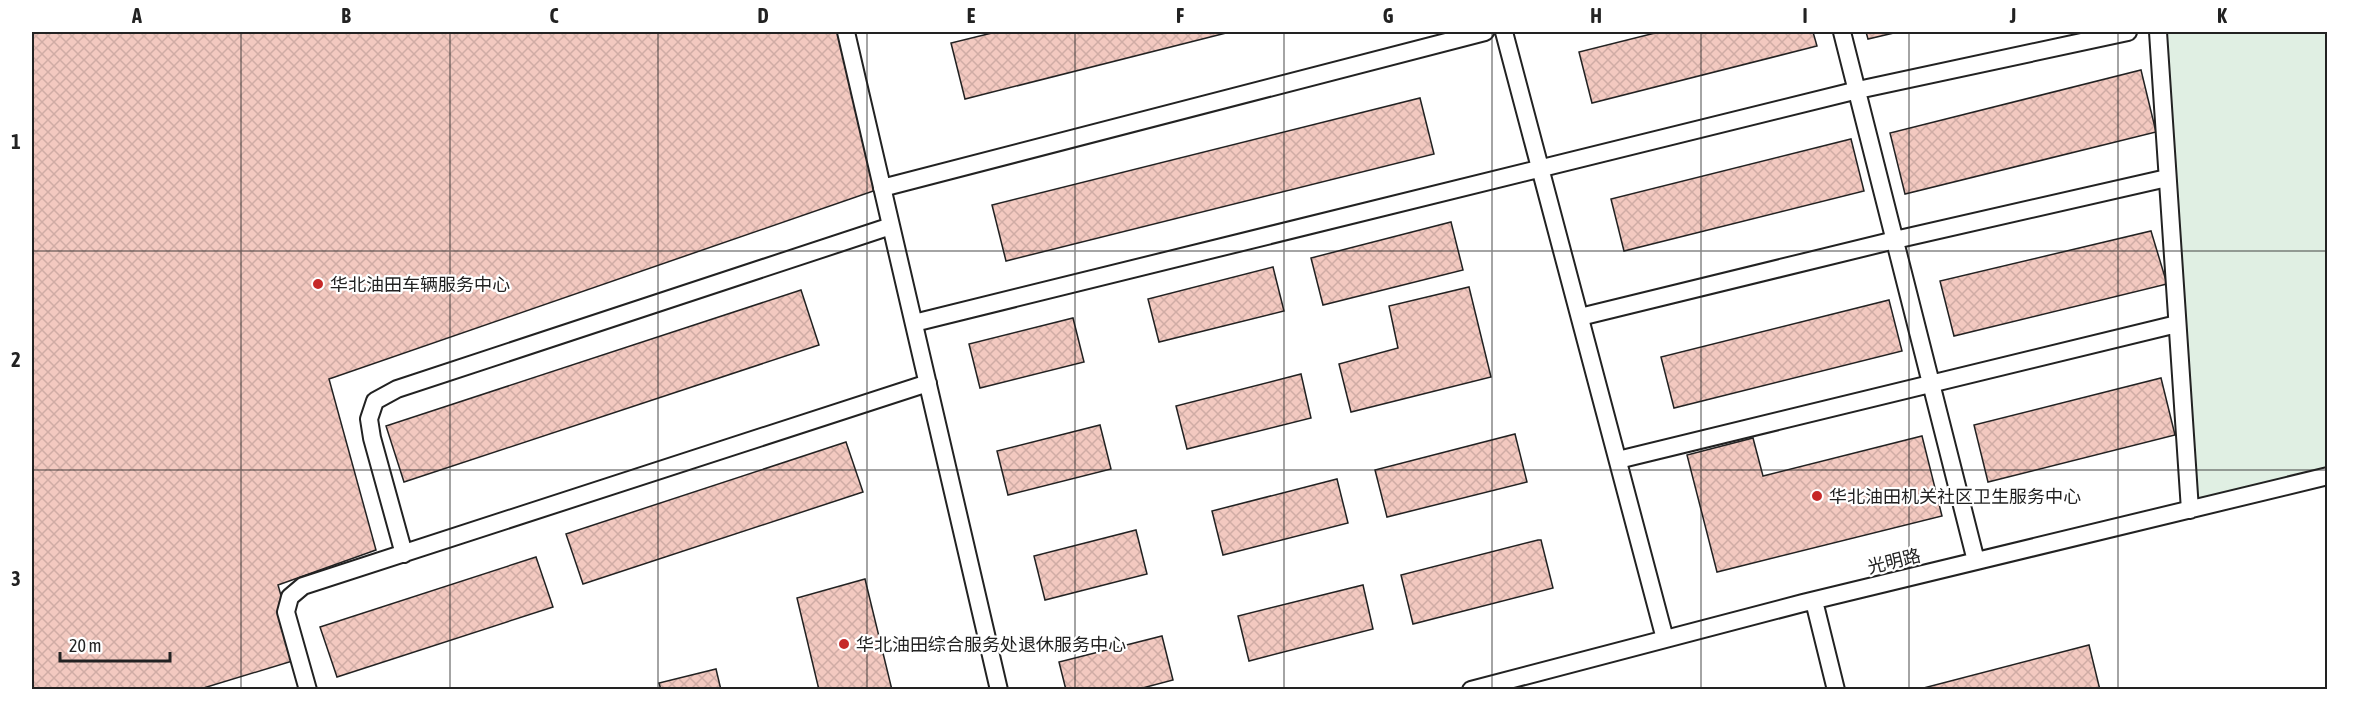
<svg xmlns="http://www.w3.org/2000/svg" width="2359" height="721" viewBox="0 0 2359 721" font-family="'Asap Condensed','Noto Sans SC',sans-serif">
<defs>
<pattern id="building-cross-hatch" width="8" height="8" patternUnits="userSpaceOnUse" patternTransform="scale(1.5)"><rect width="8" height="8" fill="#f3c9c0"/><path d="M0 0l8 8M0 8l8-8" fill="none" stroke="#d0aca5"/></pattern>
</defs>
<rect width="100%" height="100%" fill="#fff"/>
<path fill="#e0efe3" stroke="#6f6f6f" stroke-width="1.5" d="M 2158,32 L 2327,32 L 2327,476 L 2190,510 Z"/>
<path fill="url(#building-cross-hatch)" stroke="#222" stroke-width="1.5" d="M 32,32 L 846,32 L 882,188 L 329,379 L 376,550 L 278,585 L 299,659 L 197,690 L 32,690 Z
M 996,32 L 1230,32 L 965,99 L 951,43 Z
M 1659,32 L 1813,32 L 1817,46 L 1592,103 L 1579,52 Z
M 1866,32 L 1898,32 L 1868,39 Z
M 2141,70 L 2156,132 L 1905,194 L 1890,133 Z
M 1420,98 L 1434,154 L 1006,261 L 992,205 Z
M 1851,139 L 1864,191 L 1624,251 L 1611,199 Z
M 1451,222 L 1463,270 L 1323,305 L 1311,258 Z
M 2151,231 L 2167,284 L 1954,336 L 1940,281 Z
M 1273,267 L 1284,311 L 1159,342 L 1148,299 Z
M 1469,287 L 1491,377 L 1351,412 L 1339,364 L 1398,348 L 1389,306 Z
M 801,290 L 819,345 L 404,482 L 386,426 Z
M 1889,300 L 1902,351 L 1674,408 L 1661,357 Z
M 1073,318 L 1084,362 L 980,388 L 969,344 Z
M 1301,374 L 1311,418 L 1187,449 L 1176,406 Z
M 2161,378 L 2175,435 L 1988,482 L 1974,425 Z
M 1100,425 L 1111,469 L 1008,495 L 997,451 Z
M 1515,434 L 1527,482 L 1387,517 L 1375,470 Z
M 1922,436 L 1942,516 L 1717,572 L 1687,455 L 1753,438 L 1763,476 Z
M 846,442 L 863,492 L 583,584 L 566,534 Z
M 1337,479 L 1348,523 L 1223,555 L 1212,511 Z
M 1136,530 L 1147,574 L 1045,600 L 1034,556 Z
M 1538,540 L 1541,540 L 1553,588 L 1413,624 L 1401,575 Z
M 536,557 L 553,607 L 337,677 L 320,627 Z
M 865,579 L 892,690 L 819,690 L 797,598 Z
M 1363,585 L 1373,629 L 1249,661 L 1238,616 Z
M 1162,636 L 1173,680 L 1135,690 L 1066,690 L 1059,662 Z
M 2089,645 L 2100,690 L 1916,690 Z
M 716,669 L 721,690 L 661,690 L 659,683 Z"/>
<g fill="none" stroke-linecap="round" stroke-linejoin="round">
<g stroke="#222" stroke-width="20">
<path id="service" d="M 846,32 L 999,690
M 1504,32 L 1665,639
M 1842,32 L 1976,561
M 2158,32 L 2190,510
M 882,188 L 1485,32
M 1580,317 L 1895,240 L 2167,178
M 914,323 L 1858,90 L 2128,32
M 1618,460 L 2177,324
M 404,554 L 372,438 L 369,419 L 375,401 L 397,389 L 891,226
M 1814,601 L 1836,690
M 308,690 L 286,612 L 290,597 L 303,586 L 928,383
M 1471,690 L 1803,603 L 2328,476"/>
</g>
<use href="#service" stroke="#fff" stroke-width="16"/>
</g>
<path fill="none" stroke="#222" stroke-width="1.5" stroke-opacity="0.55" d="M 241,32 L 241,690M 450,32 L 450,690M 658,32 L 658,690M 867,32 L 867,690M 1075,32 L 1075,690M 1284,32 L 1284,690M 1492,32 L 1492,690M 1701,32 L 1701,690M 1909,32 L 1909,690M 2118,32 L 2118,690M 32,251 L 2328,251M 32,470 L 2328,470"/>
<g fill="#c62828" stroke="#fff" stroke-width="2">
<circle cx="318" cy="284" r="6"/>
<circle cx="1817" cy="496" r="6"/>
<circle cx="844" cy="644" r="6"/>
</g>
<g text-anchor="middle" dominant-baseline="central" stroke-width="4.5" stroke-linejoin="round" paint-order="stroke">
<g font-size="18" fill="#222" stroke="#fff" text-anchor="start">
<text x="330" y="284">华北油田车辆服务中心</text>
<text x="1829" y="496">华北油田机关社区卫生服务中心</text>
<text x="856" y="644">华北油田综合服务处退休服务中心</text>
</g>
<g font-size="18" fill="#222" stroke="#fff">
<text transform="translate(1894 561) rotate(-14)">光明路</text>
</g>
</g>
<rect width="2359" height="721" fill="none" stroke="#ffffff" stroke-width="66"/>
<path d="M60 652v9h110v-9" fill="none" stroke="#222222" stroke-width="3"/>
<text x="69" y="652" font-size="18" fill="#222222" stroke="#ffffff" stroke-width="4.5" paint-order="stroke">20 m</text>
<rect x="33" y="33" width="2293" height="655" fill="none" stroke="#222" stroke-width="2"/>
<g font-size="20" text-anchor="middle" font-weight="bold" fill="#222">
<text x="137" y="23">A</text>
<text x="346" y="23">B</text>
<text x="554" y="23">C</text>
<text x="763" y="23">D</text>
<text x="971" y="23">E</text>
<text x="1180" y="23">F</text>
<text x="1388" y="23">G</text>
<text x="1596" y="23">H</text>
<text x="1805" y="23">I</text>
<text x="2013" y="23">J</text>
<text x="2222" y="23">K</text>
<text x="16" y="149">1</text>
<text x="16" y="367">2</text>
<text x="16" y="586">3</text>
</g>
</svg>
